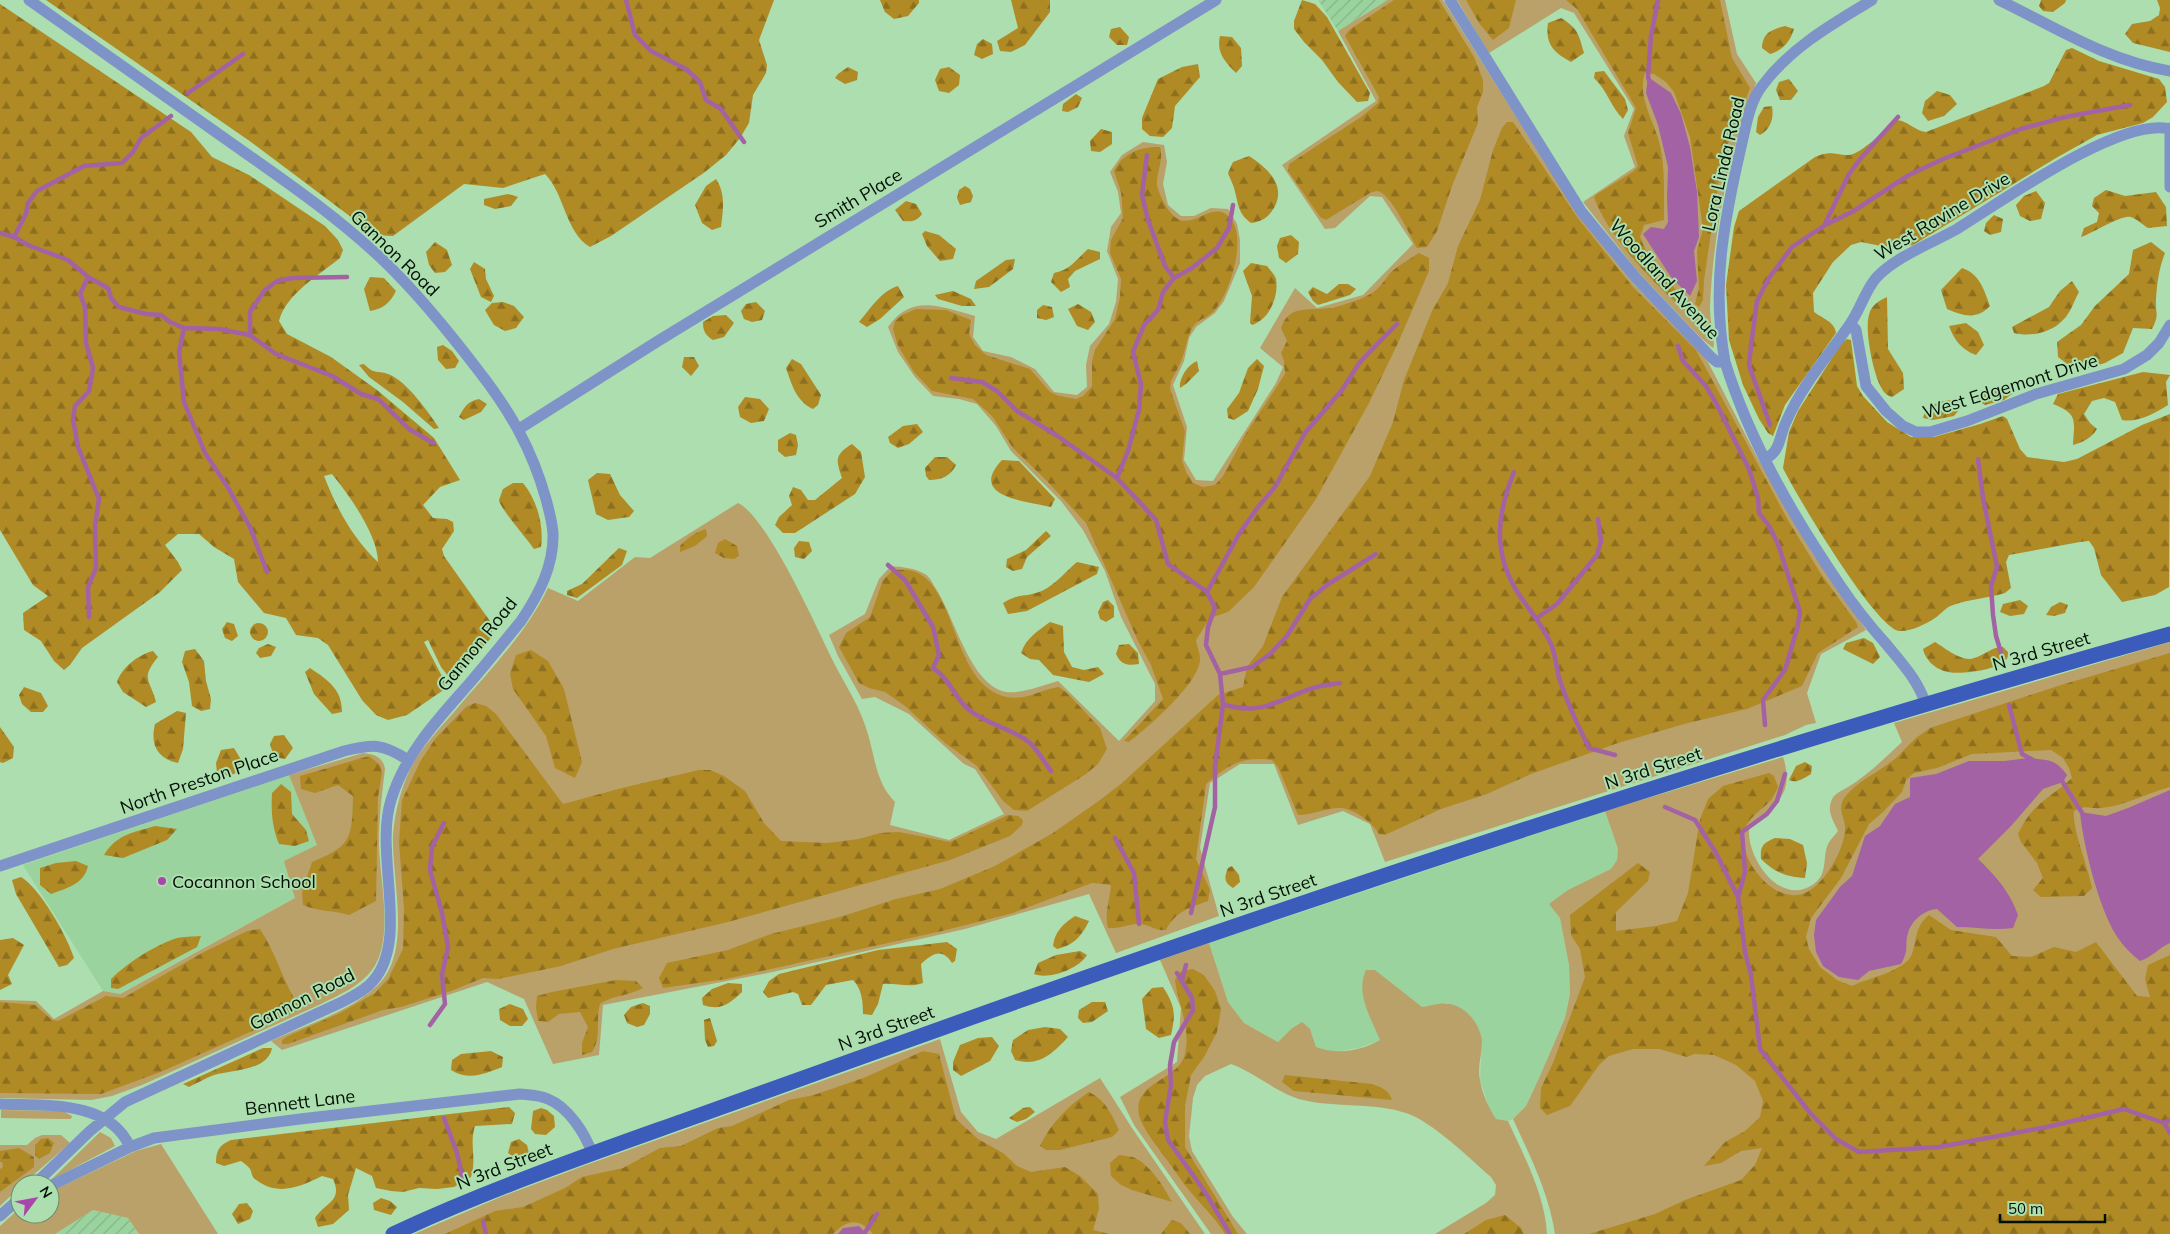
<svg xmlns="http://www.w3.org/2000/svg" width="2170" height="1234" viewBox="0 0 2170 1234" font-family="Mulish,sans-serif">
<defs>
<pattern id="industrial-furrows" width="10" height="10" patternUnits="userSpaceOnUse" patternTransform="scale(1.25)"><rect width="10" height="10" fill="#9bd39f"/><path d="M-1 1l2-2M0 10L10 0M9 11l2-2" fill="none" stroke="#84b487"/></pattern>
<pattern id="forest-firs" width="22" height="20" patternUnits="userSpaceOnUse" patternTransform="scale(1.25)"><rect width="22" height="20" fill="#b08a25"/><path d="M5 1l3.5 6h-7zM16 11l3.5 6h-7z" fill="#8d6f1e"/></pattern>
</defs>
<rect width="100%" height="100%" fill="#acdeaf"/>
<path fill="#9bd39f" d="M 289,775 L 317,845 L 295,898 L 119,994 L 103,991 L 23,865 Z
M 1605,811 L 1618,849 L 1617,860 L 1611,869 L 1549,904 L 1560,917 L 1569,965 L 1570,994 L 1565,1018 L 1540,1076 L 1526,1106 L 1513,1119 L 1508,1121 L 1496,1119 L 1489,1108 L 1480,1080 L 1482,1041 L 1447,1003 L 1422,1008 L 1375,970 L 1370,1014 L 1381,1040 L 1359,1048 L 1340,1051 L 1326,1051 L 1316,1047 L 1310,1029 L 1291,1029 L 1278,1042 L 1244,1023 L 1228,1002 L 1209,943 Z"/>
<path fill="url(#industrial-furrows)" d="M 1318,0 L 1388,0 L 1338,31 Z
M 93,1210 L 128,1218 L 139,1234 L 55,1234 Z"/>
<path fill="#b9a169" d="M 1388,0 L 1443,0 L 1578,215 L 1633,283 L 1698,348 L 1709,364 L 1756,455 L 1811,551 L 1866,630 L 1821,654 L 1807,693 L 1816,723 L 1806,725 L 1785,735 L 1385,862 L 1370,824 L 1343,811 L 1298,825 L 1274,764 L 1240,764 L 1210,783 L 1200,848 L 1219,916 L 1116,953 L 1089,894 L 965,929 L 768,973 L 603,1005 L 599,1055 L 553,1064 L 524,999 L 487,982 L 282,1050 L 271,1041 C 306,1025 350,1012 378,985 C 413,951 391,879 393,834 C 395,810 402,783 414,762 C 425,744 440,728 454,712 C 487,673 526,634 548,588 L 578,601 L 635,557 L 650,558 L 738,503 C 767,517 815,624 831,657 C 842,680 857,701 865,725 C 875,752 874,781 895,802 L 890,825 L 949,840 L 1004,814 L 975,769 L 964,764 L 909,714 L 875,697 L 862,699 L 838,656 L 829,635 L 865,614 L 879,579 L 891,566 C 903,567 914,568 925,574 C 930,577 933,584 936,589 C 954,616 969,680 1002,691 C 1016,696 1044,685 1058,681 L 1119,741 L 1155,701 L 1155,684 L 1121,617 L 1105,571 L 1083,530 L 1061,501 L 1011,451 L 996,426 L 977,404 L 959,399 L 933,396 L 915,377 L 898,352 L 888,327 C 912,293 941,307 975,316 L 973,337 L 983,351 L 1011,357 L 1035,369 L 1054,392 L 1077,395 L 1087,387 L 1086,365 L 1090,346 L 1109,324 L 1116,302 L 1118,279 L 1107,251 L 1111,227 L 1121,213 L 1118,192 L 1110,172 L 1122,155 L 1143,142 L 1164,145 L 1167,162 L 1163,184 L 1168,205 L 1181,216 L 1194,216 L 1211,208 L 1228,209 L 1237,224 L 1240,240 L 1240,263 L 1224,301 L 1215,313 L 1196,327 L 1189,338 L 1184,361 L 1173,385 L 1187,427 L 1184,460 L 1196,480 L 1213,481 L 1276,383 L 1283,367 L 1260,348 L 1295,288 L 1317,308 L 1363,295 L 1413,244 L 1382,197 L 1370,196 L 1335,228 L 1325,229 L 1282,165 L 1376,101 L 1338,31 Z
M 1457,0 L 1725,0 L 1737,54 L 1756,83 C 1729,151 1713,234 1710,307 C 1710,320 1713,333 1714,345 L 1713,348 L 1701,338 L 1638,272 L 1583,202 L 1635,167 L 1624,136 L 1634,109 L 1574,13 L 1561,8 L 1489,53 Z
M 2170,642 L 2170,1234 L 1555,1234 C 1549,1193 1530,1156 1513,1119 L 1526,1106 L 1540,1076 L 1565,1018 L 1570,994 L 1569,965 L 1560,918 L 1549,904 L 1568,890 L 1611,869 L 1617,860 L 1618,849 L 1605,811 L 1783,757 C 1796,797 1772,805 1749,829 C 1747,860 1782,909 1815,883 C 1827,874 1823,859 1827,847 C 1829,840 1834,837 1838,831 C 1834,822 1827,812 1831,802 C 1833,794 1841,791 1848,787 C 1868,775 1885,758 1902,742 L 1894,723 Z
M 363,753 C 374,754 383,757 385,769 C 382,793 379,818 379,842 C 379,878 395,939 372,970 C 360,986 339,995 321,1004 L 142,1085 L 112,1096 L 91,1100 L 0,1098 L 0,1000 L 36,1001 L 54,1019 L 103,991 L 120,994 L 295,898 L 284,861 L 317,845 L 289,775 Z
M 1209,943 L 1228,1002 L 1244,1023 L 1278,1042 L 1291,1029 L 1302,1022 L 1310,1029 L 1316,1047 C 1337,1055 1361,1051 1380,1040 C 1371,1018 1355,993 1366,970 L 1375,970 L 1422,1007 C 1430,1006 1441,1002 1449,1004 C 1466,1006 1481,1025 1482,1042 C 1482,1055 1477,1067 1480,1080 C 1482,1094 1489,1108 1496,1119 L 1508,1121 C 1524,1156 1545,1195 1547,1234 L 1435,1234 L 1486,1203 L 1495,1195 L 1496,1185 L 1491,1177 C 1469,1158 1433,1122 1406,1113 C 1373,1102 1336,1108 1303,1100 C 1278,1094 1256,1073 1231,1064 L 1205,1076 L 1197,1085 L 1193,1098 L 1189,1136 L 1192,1151 L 1233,1217 L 1247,1234 L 1211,1234 L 1134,1125 L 1120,1097 L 1177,1062 L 1181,1008 L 1160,960 Z
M 940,1039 L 961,1112 L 978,1132 L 996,1139 L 1100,1078 L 1132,1128 L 1205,1234 L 414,1234 L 503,1196 L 586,1165 Z
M 1,1110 L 63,1111 L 72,1116 L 71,1119 L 64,1119 L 1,1118 Z
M 100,1132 L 111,1138 L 115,1146 L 51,1180 Z
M 42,1135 L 61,1135 L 70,1143 L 23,1184 L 20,1184 L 20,1187 L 0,1206 L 0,1145 L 27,1145 L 35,1138 Z
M 161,1144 L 218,1234 L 139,1234 L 128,1218 L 93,1210 L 55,1234 L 0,1234 L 0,1226 L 20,1208 L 20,1214 L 50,1214 L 50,1192 L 136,1151 Z"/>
<path fill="url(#forest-firs)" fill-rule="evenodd" d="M 46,0 L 774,0 L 759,40 L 767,65 L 766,73 L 753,95 L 749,123 L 740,138 L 726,155 L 705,172 L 611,236 L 590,247 C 565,232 565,194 545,174 L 503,188 L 464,184 L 393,236 L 371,235 L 351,217 L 251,142 Z
M 880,0 L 919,0 L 919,3 L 908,16 L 894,19 L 885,12 Z
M 1011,0 L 1050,0 L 1050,12 L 1025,45 L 1011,52 L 1000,51 L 997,41 L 1018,28 Z
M 1302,0 L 1315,4 L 1327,17 L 1370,93 L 1368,101 L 1357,102 L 1338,82 L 1322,60 L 1304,42 L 1294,29 L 1294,21 Z
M 1394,0 L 1439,0 L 1474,57 L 1483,80 L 1483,92 L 1477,107 L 1478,123 L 1452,186 L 1437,231 L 1427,247 L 1417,248 C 1410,236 1392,195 1378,191 C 1377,191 1371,192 1370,193 L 1326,220 L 1320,217 L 1288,171 L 1289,164 L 1361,117 L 1378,103 L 1379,97 L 1345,36 L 1349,30 Z
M 1466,0 L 1516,0 L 1509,28 L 1493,40 L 1479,23 Z
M 1566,0 L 1720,0 L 1732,58 L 1750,88 L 1722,159 L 1704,280 L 1703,300 L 1699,307 L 1695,304 L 1699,288 L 1697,251 L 1703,229 L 1690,137 L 1674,92 L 1666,82 L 1654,74 L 1645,73 C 1636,98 1657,125 1661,150 C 1665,173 1664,197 1664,220 L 1644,225 L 1640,237 C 1643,244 1646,252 1651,258 C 1662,273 1679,286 1680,306 C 1651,281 1606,233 1594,197 L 1597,194 L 1634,171 L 1638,166 L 1628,133 L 1636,108 L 1577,9 Z
M 2041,0 L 2066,0 L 2065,3 L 2053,12 L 2043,11 L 2039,6 Z
M 2157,0 L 2170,0 L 2170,52 L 2133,43 L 2125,34 L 2132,24 L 2150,21 L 2159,15 L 2160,8 Z
M 0,4 L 191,132 L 212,157 L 249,175 L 325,226 L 338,240 L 343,250 L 340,258 C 319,275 286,294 279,321 L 287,334 L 331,357 L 377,390 L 434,438 L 460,480 L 440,487 L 423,505 L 433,518 L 447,519 L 453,522 L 454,531 L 442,549 L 444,556 L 492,624 L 492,637 L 451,680 L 441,667 L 428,640 L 424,642 L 445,682 L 445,689 L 407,715 L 388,720 L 376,715 L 362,700 L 328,645 L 318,638 L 296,635 L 286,618 L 264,613 L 238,582 L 234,559 L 214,547 L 199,534 L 178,534 L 165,545 L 178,562 L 182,570 L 160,592 L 82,648 L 70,665 L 64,670 L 54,661 L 41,641 L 24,630 L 23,613 L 48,596 L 33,585 L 0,530 ZM 332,474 C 349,495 378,535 378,562 C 353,539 336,507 324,476 Z
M 1561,18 C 1578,28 1579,35 1584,53 L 1571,62 C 1553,52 1545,44 1548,23 Z
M 1785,26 L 1794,29 C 1790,42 1783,50 1770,54 L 1762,48 C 1763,32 1771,30 1785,26 Z
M 1120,27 L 1129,37 L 1127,45 L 1117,45 L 1109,37 L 1111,29 Z
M 1220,36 L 1232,37 L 1241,48 L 1242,66 L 1236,73 C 1225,62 1216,52 1220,36 Z
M 983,39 L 992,44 L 993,54 L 982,59 L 974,55 L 977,44 Z
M 2072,48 L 2099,61 L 2159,79 L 2165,87 L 2167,102 L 2153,117 L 2143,123 L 2097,135 L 2056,158 L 1913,245 L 1891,248 L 1861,242 L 1851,245 L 1833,262 L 1813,293 L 1814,312 C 1822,318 1835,322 1836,333 L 1785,405 L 1773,436 L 1768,433 L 1759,419 L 1743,385 L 1729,340 L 1726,285 L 1734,227 L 1739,211 L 1815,157 C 1832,150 1833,155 1849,155 C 1862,154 1886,128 1896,120 C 1907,120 1915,131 1926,132 L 2044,86 L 2049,83 L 2066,50 Z
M 1198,64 L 1200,77 L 1175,106 L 1172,128 L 1163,137 L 1150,136 L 1142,129 L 1142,118 L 1158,79 L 1182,67 Z
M 848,67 L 858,72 L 857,80 L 845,84 L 835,78 L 838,74 Z
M 949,67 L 960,75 L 959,85 L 949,93 L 939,91 L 935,80 L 940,69 Z
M 1604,71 L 1625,99 L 1628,110 L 1623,119 C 1611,107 1607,90 1594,78 L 1595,72 Z
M 1789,79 L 1798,91 L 1791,100 L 1780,100 L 1776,90 L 1779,82 Z
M 1937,91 L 1950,95 L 1957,104 L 1944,116 L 1928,121 L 1922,113 L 1925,101 Z
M 1076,94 L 1082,98 L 1078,107 L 1068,112 L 1062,111 L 1063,104 Z
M 1772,106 C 1774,118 1771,129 1760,135 L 1756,132 L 1758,117 L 1764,107 Z
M 1507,122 L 1513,122 L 1577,217 L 1633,287 L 1696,350 L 1789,522 L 1821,574 L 1856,622 L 1858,627 L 1818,653 L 1802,686 L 1747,709 L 1688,723 L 1618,743 L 1531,774 L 1487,794 L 1441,809 L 1385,835 L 1379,834 C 1373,823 1355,809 1341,808 C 1330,807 1312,815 1298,815 L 1278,767 L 1272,760 C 1242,756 1228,765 1206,784 L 1196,859 L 1210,890 L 1208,901 C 1189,908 1176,911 1166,930 C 1156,931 1150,925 1140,924 C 1130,923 1121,929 1108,928 C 1104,913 1110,900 1111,885 L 1092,883 L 1013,913 L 942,931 L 726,979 L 663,988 L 659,978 L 667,963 L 728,950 L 771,934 L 840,917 L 896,899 L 940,889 L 995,866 L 1053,833 L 1100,800 L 1122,783 L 1218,695 L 1243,687 L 1247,667 L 1263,646 L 1282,597 L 1370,476 L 1393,422 L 1404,380 L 1432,311 L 1448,283 L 1458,246 L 1480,200 L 1493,150 L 1502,128 Z
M 1101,129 L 1112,132 L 1112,144 L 1100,152 L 1091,151 L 1090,141 Z
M 1153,147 L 1160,147 C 1164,161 1156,172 1157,185 C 1159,195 1169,216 1180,220 C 1195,225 1209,206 1224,213 C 1252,228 1230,294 1214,311 C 1209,317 1200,319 1195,324 C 1188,332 1186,347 1183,356 C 1180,365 1175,373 1171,381 L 1170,389 L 1185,431 L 1182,460 L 1186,472 L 1193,483 L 1203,487 L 1215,485 L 1223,476 L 1245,435 L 1285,374 L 1284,361 L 1281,353 L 1287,341 L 1281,328 C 1290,301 1315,313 1336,307 C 1352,302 1370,298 1381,285 C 1386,279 1390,272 1396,268 C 1403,263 1411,258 1419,253 L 1429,258 L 1429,271 L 1398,343 L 1369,403 L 1316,499 L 1254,587 L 1228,612 L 1210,618 L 1196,640 C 1197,646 1200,653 1200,659 C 1200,683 1147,728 1129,742 L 1124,741 L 1163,699 L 1151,665 L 1138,641 L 1086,523 L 1046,480 L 1013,448 L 992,416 L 973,399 L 932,391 L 914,372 L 898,346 L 893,329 L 895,321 L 902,315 L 916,309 L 946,310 L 971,320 L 969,334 L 975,345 L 986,355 L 1030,369 L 1050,392 L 1059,396 L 1076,399 L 1083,396 L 1092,386 L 1092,361 L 1095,350 L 1115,319 L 1120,297 L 1121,279 L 1110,253 L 1111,240 L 1123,218 L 1121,192 L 1114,171 C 1122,155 1135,149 1153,147 Z
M 1249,156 C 1266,167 1286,184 1275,206 C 1269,217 1263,221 1251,223 C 1238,213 1239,206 1235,192 C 1234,185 1230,179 1228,173 L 1233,162 Z
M 716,179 C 726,194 723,210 721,227 L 712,230 L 702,223 L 695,205 L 706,186 Z
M 965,186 L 970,189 L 973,196 L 971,202 L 960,205 L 957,198 L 959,190 Z
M 2106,190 L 2125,196 L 2156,192 L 2166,207 L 2167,226 L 2148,228 C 2143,225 2137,219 2131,217 C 2122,214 2093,233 2081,237 L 2084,228 L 2097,222 L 2099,213 L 2092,206 L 2094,198 Z
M 2036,191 L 2045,203 L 2041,219 L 2030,221 L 2020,216 L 2016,205 L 2024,196 Z
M 508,194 L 518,197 L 511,206 L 495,209 L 484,205 L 484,199 Z
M 906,201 L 916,204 L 922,214 C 917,221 912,222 903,221 L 895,210 Z
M 1994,215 L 2003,219 L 2001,232 L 1990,235 L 1984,231 L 1986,223 Z
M 925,231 L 939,235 L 956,249 L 953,259 L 940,261 L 927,246 L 922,234 Z
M 1291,235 L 1299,242 L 1298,254 L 1286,263 L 1279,258 L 1277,246 L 1280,238 Z
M 435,242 L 447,250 L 452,265 L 445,272 L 435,273 L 429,265 L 426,252 Z
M 2151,242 L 2165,253 C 2159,268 2157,283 2156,299 C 2155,315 2160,313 2152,329 L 2133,328 L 2123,353 L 2105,363 L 2085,369 L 2070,366 L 2058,357 L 2057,342 L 2081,325 L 2095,306 L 2129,274 L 2133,250 Z
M 1088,249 L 1100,252 L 1100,259 L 1075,271 L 1068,279 L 1070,287 L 1061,292 L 1051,282 L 1054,273 C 1070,270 1076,260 1088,249 Z
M 1015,259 L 1013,269 L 989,287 L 974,289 L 976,281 L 1006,260 Z
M 474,262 L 485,269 L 486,279 L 494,296 L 491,302 L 481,297 L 470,269 Z
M 1251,263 L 1267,266 C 1270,270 1275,275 1276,279 C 1279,297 1269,320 1252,325 L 1250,323 L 1252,296 L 1243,271 Z
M 1962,268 C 1980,274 1984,290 1990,306 C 1977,320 1963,316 1947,309 L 1941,290 Z
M 370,277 L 384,278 L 396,291 C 390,303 383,309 370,311 L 364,289 Z
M 2072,281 L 2079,292 C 2074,301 2070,314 2063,320 C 2051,333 2030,337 2014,333 L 2012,327 L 2049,307 L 2060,291 Z
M 1339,284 L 1348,284 L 1356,289 L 1350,295 L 1318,305 L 1313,301 L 1308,292 L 1313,287 L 1327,294 Z
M 898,286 L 904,297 L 880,319 L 867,327 L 859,322 C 871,308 881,291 898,286 Z
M 953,291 L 971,299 L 976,306 L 962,306 L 938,299 L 935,295 Z
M 1887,297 L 1888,349 L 1903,373 L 1904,389 L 1892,397 C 1889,396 1887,395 1885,393 C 1874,382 1864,329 1869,315 C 1871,305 1879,301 1887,297 Z
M 503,302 L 514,306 L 524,317 L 516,328 L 505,331 L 494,325 L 485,310 L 492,303 Z
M 756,302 L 765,311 L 762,320 L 752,322 L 744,319 L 741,311 L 746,304 Z
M 1078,304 L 1091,312 L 1095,322 L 1088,330 L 1077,326 L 1068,309 Z
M 1043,305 L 1052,307 L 1054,317 L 1046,320 L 1037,318 L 1037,310 Z
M 726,315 L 734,323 L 724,337 L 713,340 C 705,335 703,331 703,322 L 713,316 Z
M 1966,323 L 1978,332 L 1984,345 L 1976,355 C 1962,350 1954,340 1949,326 Z
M 1847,339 L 1851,340 L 1857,386 L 1863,396 L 1887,422 L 1911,437 L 1934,437 L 1980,424 L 2003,416 L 2007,419 L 2020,449 L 2027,457 L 2064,462 L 2077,459 L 2142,425 L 2170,414 L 2169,587 L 2155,595 L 2122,602 L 2101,575 L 2094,548 L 2089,541 L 2080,542 L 2009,555 L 2006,562 L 2011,588 L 2005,593 C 1988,598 1970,599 1953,605 C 1946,607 1941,614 1935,618 C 1926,624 1910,632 1899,631 C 1875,627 1796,495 1783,468 L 1789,432 L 1798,411 L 1841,344 Z
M 443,345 L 452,351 L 459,361 L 455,368 L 446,369 L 438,360 L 437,347 Z
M 684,357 L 694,357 L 699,366 L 691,376 L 682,367 Z
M 792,359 L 801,364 L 821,395 L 818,405 L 813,409 C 796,401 792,385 786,368 Z
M 1257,359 L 1264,366 L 1258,389 L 1248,411 L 1234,420 L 1228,418 L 1227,409 L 1239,393 L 1248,368 Z
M 1197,361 L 1199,371 L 1186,384 L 1180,388 C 1179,377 1189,364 1197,361 Z
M 364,364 C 375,375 376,370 388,374 C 406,380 429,413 439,428 L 434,429 L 403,402 L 369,377 L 359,365 Z
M 2143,372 L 2170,375 L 2166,382 L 2168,405 C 2155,413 2138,423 2122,420 L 2115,402 L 2104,398 L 2092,401 L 2084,414 L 2090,423 L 2097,429 C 2091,438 2084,442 2073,445 C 2074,421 2079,414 2053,404 L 2058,394 Z
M 2010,384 L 2016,391 L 2004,400 L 1985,405 L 1977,400 L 1983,392 Z
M 745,397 L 760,399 L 769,409 L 764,421 L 751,423 L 740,417 L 738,407 Z
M 479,399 L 487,404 L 481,412 L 464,420 L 459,417 C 464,407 468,401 479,399 Z
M 1953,400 L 1962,406 L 1954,416 L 1933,420 L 1923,418 C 1927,404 1940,401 1953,400 Z
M 917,424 L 923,432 L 909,444 L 898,448 L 890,443 L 888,437 L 903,426 Z
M 790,433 L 796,435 L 798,445 L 796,455 L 785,457 L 778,451 L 778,440 Z
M 852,444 L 861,452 L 865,477 L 855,494 L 795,533 L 783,533 L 775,525 L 779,517 L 792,505 L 789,496 L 793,487 L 801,490 L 808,500 L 815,500 L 842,478 C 836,460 834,455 852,444 Z
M 935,457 L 947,457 L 956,465 C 951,476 941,480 929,480 L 926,476 L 925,468 Z
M 1002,460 L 1019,461 L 1055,499 L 1051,507 C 1026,501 967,497 1002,460 Z
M 597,473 L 610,474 L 620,495 L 634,511 L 629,517 L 608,520 L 596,514 L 588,480 Z
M 513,483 L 523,483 C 537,500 544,525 541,547 L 534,549 C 528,540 499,507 499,500 C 500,497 502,492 503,489 Z
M 706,529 L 707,536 L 695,546 L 680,552 L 680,546 C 687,538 696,532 706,529 Z
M 1046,531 L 1051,536 L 1027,557 L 1022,569 L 1013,571 L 1006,567 L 1007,559 L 1026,550 Z
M 725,539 L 737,546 L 739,556 L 734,559 L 724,558 L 715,553 L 718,543 Z
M 799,541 L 809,542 L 812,551 L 804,559 L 795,557 L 794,548 Z
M 619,548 L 627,551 L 622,565 L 577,598 L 567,595 L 567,591 L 582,584 Z
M 1077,562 L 1099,567 L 1097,574 L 1027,611 L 1008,614 L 1003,603 C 1017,594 1022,597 1036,593 C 1052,589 1065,572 1077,562 Z
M 893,570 C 900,570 909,569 916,572 C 958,590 952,685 1007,697 C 1026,701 1042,689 1059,687 L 1068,694 L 1100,728 L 1107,749 L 1098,764 L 1086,774 L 1027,811 L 1014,810 L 1003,801 L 977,766 L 945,743 L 905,706 L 885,692 L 869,688 L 859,683 L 839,647 L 846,633 L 870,617 L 883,580 Z
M 1108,600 L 1114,606 L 1114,617 L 1106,622 L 1100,619 L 1098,612 L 1103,602 Z
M 2020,600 L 2028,606 L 2024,614 L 2010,616 L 2000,612 L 2003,604 Z
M 2060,602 L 2068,605 L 2065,613 L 2054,616 L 2046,615 L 2051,607 Z
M 227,622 L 234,624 L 238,636 L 232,641 L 225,638 L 222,629 Z
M 1050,622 L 1063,626 L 1064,652 L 1072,667 L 1084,670 L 1098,667 L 1104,674 L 1089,682 L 1053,675 L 1039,660 L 1030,659 L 1021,653 C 1026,638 1038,631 1050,622 Z
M250 632a9 9 0 1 1 18 0a9 9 0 1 1-18 0Z
M 1864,638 L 1873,643 L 1880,657 L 1873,664 L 1843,649 L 1846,643 Z
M 1935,642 C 1945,648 1963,663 1974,658 C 1985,655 1991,647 2003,647 L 2008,652 C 2008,655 2008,658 2006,660 C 1999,670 1956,676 1944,671 C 1934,668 1925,659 1923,649 Z
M 268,644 L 276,647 L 271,656 L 260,658 L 256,653 L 259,648 Z
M 1129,644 L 1138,653 L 1139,664 C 1128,666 1121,665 1116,654 L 1119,645 Z
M 195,649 L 204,661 L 206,681 L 211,699 L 210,709 L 201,711 L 192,706 L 189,682 L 182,662 L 185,651 Z
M 531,650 L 548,661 L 564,689 L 582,762 L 575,778 L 555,768 L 546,736 L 513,689 L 510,674 L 516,655 Z
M 153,651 L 158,657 C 140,679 150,679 156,702 L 146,707 L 123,692 L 117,682 C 122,667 138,655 153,651 Z
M 2170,653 L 2170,787 C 2147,793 2125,806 2101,808 C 2088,809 2087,804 2074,811 C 2072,830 2088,866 2092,888 L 2084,896 L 2041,897 L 2033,890 L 2043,878 L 2037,863 L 2021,842 L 2018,834 C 2033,802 2048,800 2072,778 L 2069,768 L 2063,758 L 2051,750 L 1972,754 L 1937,768 L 1914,773 L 1906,780 L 1902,792 L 1883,812 L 1869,824 L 1841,878 L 1811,918 L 1806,937 L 1809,949 L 1820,967 L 1837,980 L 1852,986 C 1868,978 1906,971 1912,954 C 1918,937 1914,928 1929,915 L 1951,930 L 1996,937 L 2012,956 L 2031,957 L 2054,947 L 2076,952 L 2096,942 L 2137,996 L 2150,997 L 2145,979 L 2148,965 L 2170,955 L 2170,1234 L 1589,1234 L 1655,1214 L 1685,1200 L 1741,1180 L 1755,1165 L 1762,1148 L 1741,1151 L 1721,1163 L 1704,1166 L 1725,1142 L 1745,1131 L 1760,1117 L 1763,1101 L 1755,1081 L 1736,1065 L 1714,1055 L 1694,1054 L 1687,1057 L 1659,1049 L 1633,1049 L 1609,1056 L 1599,1065 L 1570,1106 L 1547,1115 L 1540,1108 L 1541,1088 L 1553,1063 L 1585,977 L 1580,949 L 1571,935 L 1570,915 L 1638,863 L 1650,872 L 1648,881 L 1616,912 L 1616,931 L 1656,926 L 1677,921 L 1688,893 L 1700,819 L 1708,799 L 1723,786 L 1769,773 L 1774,776 L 1778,787 C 1776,791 1774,796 1771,800 C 1762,810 1747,818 1744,832 C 1738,860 1776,908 1807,892 C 1825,883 1844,850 1845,830 C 1846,818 1836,809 1845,797 C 1857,781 1881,771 1896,758 C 1902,753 1906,747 1912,742 C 1917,736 1924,733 1930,728 L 2061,685 Z
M 310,668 C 328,680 342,689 342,712 L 332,714 L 314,694 L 305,672 Z
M 24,687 L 41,693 L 48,706 L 43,712 L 31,712 L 22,704 L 19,695 Z
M 475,703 L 486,706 L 496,714 L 563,804 L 622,788 L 699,770 L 710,770 L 724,776 L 745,791 L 764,823 L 781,841 L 827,843 L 859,839 L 880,833 L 899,832 L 950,842 L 1008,815 L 1018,816 L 1023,820 L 1022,825 L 1010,836 L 950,860 L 728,922 L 613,949 L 561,966 L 498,979 L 483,978 L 451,991 L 401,1007 L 383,1010 L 288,1044 L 282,1044 L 282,1040 L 288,1036 L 340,1013 L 375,993 L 388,979 L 403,949 L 404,909 L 399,842 L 402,800 L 420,762 L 435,739 L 466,707 Z
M 177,711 L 186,713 L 183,749 L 178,763 C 157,758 150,745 155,724 Z
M 0,727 L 14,747 L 13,758 L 3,763 L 0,762 Z
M 284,735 L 293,748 L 285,759 L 274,757 L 270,744 L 274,736 Z
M 234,748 L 243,763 L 239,772 L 228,776 L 217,773 L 216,763 L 221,750 Z
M 369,756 L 380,765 L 382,773 L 378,797 L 376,901 L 349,915 C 333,910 319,912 303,905 L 302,893 L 312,862 C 352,846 352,838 353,796 L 338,785 L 315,793 L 301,789 L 300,776 Z
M 1805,762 L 1812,766 L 1811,774 C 1804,778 1797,784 1789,780 L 1796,766 Z
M 281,784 L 291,792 L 292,814 L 306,830 L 309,841 L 295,846 L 279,844 C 272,827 271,811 272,793 Z
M 155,826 L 177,829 L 167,840 L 123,858 L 104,855 C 117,834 132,833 155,826 Z
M 1775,838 L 1790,839 L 1803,845 L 1807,863 L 1805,878 C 1786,877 1774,872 1761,859 C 1760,846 1763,843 1775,838 Z
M 76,861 L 88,866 C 84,884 67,888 51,894 L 40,885 L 40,868 L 56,863 Z
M 1232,866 L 1239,875 L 1240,882 L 1233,888 C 1224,882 1224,878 1228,868 Z
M 21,877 C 40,888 67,936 74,958 L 67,965 L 59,967 L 16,894 L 12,880 Z
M 1075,916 L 1089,921 C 1081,937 1074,945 1057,949 L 1053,946 C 1055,931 1063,924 1075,916 Z
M 260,929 C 276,953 283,982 299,1006 L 297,1011 L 163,1071 L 101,1094 L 0,1093 L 0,1002 L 35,1005 L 52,1020 L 58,1021 L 106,996 L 123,998 L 202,953 L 247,931 Z
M 201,936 L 197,947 L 118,989 L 111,988 L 111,979 C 127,963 152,947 174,939 C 182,936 193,937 201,936 Z
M 13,938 L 24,945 L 8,975 L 12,984 L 0,990 L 0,940 Z
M 947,942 L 957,949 L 955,961 L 952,963 C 942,948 933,953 921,964 L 923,983 C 910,988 897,983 883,984 L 878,1004 L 872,1015 L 863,1014 C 863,1002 862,989 853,980 L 826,985 L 811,1005 L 802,1005 L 798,994 L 793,992 L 768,998 L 763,992 L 769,981 L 779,974 L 878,950 Z
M 1080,951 L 1087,955 C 1079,969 1049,980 1034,974 L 1038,963 L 1056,955 Z
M 1193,969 L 1204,975 L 1215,991 L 1221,1009 L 1217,1032 L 1204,1057 L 1191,1075 L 1185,1106 L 1185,1147 L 1238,1234 L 1225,1234 C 1216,1219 1205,1209 1194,1196 C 1183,1184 1174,1169 1164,1156 C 1156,1145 1147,1134 1141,1121 C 1126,1082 1179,1082 1185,1054 C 1191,1027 1178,1005 1175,980 L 1181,971 Z
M 616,980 L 636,981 L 643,988 C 629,996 613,995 600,1004 C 595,1021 602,1037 592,1052 L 582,1055 L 582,1043 L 588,1027 L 580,1012 L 559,1014 L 548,1022 L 538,1021 L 536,1007 L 537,996 L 552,992 Z
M 728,983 L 742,984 L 742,992 C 729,1004 721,1011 703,1005 L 702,998 L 712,989 Z
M 1163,987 C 1175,1006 1176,1013 1171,1035 L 1159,1038 L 1146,1029 L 1142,999 L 1152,988 Z
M 1092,1002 L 1105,1002 L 1108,1011 L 1092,1022 L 1083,1023 L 1078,1018 L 1079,1010 Z
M 643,1003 L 650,1006 L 650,1014 L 644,1025 L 637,1027 L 627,1023 L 624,1015 L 631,1007 Z
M 510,1004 L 523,1009 L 528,1019 L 522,1026 L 510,1026 L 500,1020 L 499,1009 Z
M 710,1018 L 717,1041 L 714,1046 L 708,1047 L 705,1040 L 704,1020 Z
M 1045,1027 L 1060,1029 L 1068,1037 C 1052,1054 1039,1067 1015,1060 L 1011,1051 L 1013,1040 L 1028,1030 Z
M 992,1037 L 999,1046 L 990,1061 L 961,1076 L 953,1070 L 953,1062 L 960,1045 L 978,1038 Z
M 263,1048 L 272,1048 C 268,1071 232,1070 214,1075 C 206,1078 197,1083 189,1087 L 183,1084 Z
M 491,1051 L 503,1057 L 502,1067 C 484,1074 469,1081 451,1070 L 452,1060 L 461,1054 Z
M 923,1051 L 939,1054 L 956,1119 L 978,1139 L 1003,1153 L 1017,1166 L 1031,1172 L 1065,1167 L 1080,1176 L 1098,1194 L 1099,1209 L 1093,1230 L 1109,1234 L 873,1234 C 859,1218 848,1219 833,1234 L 445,1234 L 495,1211 L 523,1207 L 565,1188 L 582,1177 L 623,1168 L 660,1148 L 681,1146 L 718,1128 L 732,1126 L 789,1100 L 814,1095 L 866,1077 Z
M 1285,1075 L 1372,1084 C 1381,1087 1389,1090 1392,1100 L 1294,1091 L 1282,1082 Z
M 1089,1092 C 1106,1101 1111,1113 1119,1130 L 1112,1137 L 1060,1150 L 1046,1150 L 1040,1146 C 1050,1124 1069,1105 1089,1092 Z
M 509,1107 L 515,1113 L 512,1124 L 475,1126 C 469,1144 477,1158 471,1177 L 454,1187 L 437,1189 L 419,1188 L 403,1192 L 391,1191 L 376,1188 L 372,1176 L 356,1168 L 348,1195 L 349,1210 L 333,1224 L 318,1227 L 315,1218 C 326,1202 343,1201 333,1179 L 322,1176 C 300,1187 277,1197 255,1179 C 251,1176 252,1172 250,1169 C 248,1166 244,1163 241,1161 L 224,1166 L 216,1163 C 216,1151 219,1145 231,1140 Z
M 1030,1107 L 1035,1112 L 1026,1119 L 1017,1122 L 1009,1118 L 1023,1108 Z
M 541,1108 L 547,1110 L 554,1116 L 555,1127 L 546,1135 L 535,1134 L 531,1129 L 533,1111 Z
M 48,1138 L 54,1143 L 50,1153 L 39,1159 L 35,1155 L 35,1145 L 41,1139 Z
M 519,1139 L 527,1145 L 529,1153 C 521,1159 516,1159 508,1153 L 511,1142 Z
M 19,1148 L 34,1157 L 34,1167 L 0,1192 L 0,1169 L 3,1167 L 2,1162 L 0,1162 L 0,1151 Z
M 1119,1155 C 1124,1156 1131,1156 1135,1158 C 1151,1166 1164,1187 1172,1202 L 1132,1190 L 1121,1185 L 1111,1176 L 1110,1163 Z
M 381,1198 L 390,1201 L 397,1207 L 391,1215 L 374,1210 L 373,1203 Z
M 247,1203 L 253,1211 L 250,1219 L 238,1224 L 232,1214 L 239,1204 Z
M 1505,1215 L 1521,1228 L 1524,1234 L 1464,1234 L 1486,1220 Z
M 1172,1220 L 1181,1223 L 1190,1234 L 1161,1234 Z"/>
<path fill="#a362a4" d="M 1648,77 L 1671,93 L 1681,114 L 1690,147 L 1697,192 L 1699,237 L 1694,251 L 1697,281 L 1690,296 L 1671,277 L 1643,234 L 1651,227 L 1664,229 L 1668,222 L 1667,198 L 1668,167 L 1658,125 L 1646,93 Z
M 2028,758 C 2047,760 2055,758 2067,775 L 2063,782 L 2043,789 L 2011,826 L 1978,859 C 1996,876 2010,892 2018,915 L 2013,928 C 1994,931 1976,927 1957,927 L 1937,909 C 1924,910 1912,920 1908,933 C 1904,946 1910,948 1901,964 L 1869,971 L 1858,980 L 1839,977 L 1823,966 L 1816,952 L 1814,935 L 1816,920 L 1840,887 L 1852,876 L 1865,836 L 1880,826 L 1895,804 L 1910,797 L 1910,778 L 1936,774 L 1969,761 L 2005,761 Z
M 2170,790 L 2170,943 C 2159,948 2152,957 2140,961 C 2131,954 2123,946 2116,935 C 2099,908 2083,845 2080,812 L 2106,816 L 2128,808 Z
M 859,1226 L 867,1234 L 838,1234 L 843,1228 Z"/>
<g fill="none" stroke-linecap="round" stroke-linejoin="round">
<path stroke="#a362a4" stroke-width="4.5" d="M 626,0 L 635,35 L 651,51 L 686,69 L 700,82 L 706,100 L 721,109 L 744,142
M 1650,83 L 1648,77 L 1651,36 L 1658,0
M 188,93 L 243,54
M 1147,155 L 1142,195 L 1148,220 L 1165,266 L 1174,278
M 1825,224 L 1849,174 L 1861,158 L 1898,117
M 0,233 L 14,237 L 30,246 L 68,260 L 88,277 L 108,288 L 111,298 L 119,307 L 146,314 L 161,315 L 170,322 L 184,328 L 219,329 L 250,335 L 276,354 L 332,376 L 361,394 L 378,399 L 409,429 L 433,443
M 14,237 L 26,214 L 28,203 L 37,191 L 84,166 L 122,163 L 133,152 L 141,138 L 171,116
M 88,277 L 80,294 L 85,307 L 86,343 L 93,368 L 89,391 L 75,406 L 73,419 L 78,447 L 99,499 L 95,526 L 96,568 L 88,587 L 89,617
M 184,328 L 179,352 L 184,402 L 205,453 L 227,486 L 250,527 L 267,572
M 250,335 L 250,312 L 264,291 L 277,281 L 292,278 L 347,277
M 1678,346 L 1683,361 L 1706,386 L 1716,403 L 1749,469 L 1758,498 L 1759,513 L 1769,526 L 1778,544 L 1800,612 L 1797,629 L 1785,670 L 1763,700 L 1765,725
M 951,378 L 982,382 L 997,391 L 1017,411 L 1056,435 L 1117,478 L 1156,520 L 1168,564 L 1207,592 L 1215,608 L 1208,627 L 1206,645 L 1220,674 L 1223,704 L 1215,767 L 1215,807 L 1191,913
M 1770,425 L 1749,365 L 1751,346 L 1757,301 L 1769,278 L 1792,247 L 1825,225 L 1852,212 L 1909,175 L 1943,159 L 2021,129 L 2065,117 L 2130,105
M 1978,459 L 1983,498 L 1997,567 L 1991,586 L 1993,615 L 1996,636 L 2003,659
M 1514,472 C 1497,514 1492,552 1518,593 C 1529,610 1543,625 1551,644 C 1556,655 1556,669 1560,681 C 1568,704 1578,726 1589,748 L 1615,755
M 1117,478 L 1128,451 L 1139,410 L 1141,384 L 1133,352 L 1144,325 L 1158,310 L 1163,292 L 1174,278 L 1192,268 L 1217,248 L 1229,228 L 1233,205
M 888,565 L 905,580 L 933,627 L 939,655 L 933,668 C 949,678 954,697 968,709 C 987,725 1014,729 1030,743 C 1038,750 1044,762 1051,771
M 1207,592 L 1239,534 L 1258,507 L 1275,487 L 1305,433 L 1342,390 L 1360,362 L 1397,324
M 1537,618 L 1557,604 L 1597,555 L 1601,541 L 1598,519
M 1220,674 L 1252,667 L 1270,654 L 1287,636 L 1310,599 L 1327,585 L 1376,554
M 1223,704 C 1261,717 1279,699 1313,688 C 1322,685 1331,685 1340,683
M 2009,705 L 2022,754 L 2033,760
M 1785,774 L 1777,801 L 1767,814 L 1742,832 L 1745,872 L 1738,897 L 1745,952 L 1751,975 L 1760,1049 L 1811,1114 L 1836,1139 L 1859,1152 L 1939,1147 L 2047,1127 L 2124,1109 L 2164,1123 L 2170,1120
M 2060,778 L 2084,816
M 1665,807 L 1695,820 L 1716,853 L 1738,897
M 1115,838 L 1134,873 L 1139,924
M 1177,973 L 1192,998 L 1193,1010 L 1174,1042 L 1170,1065 L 1171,1085 L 1165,1122 L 1168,1140 L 1205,1192 L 1230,1234
M 1182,980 L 1186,965
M 430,1025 L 445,1004 L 442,975 L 448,947 L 442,913 L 430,870 L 432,847 L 444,823
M 444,1118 L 457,1153 L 463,1180
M 2164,1123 L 2170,1133
M 483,1221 L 486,1234
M 864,1234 L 877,1214"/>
<path stroke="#7e93c7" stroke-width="11" d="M 29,0 C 95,47 161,93 227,140 C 281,178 337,216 385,262 C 419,295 449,332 478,370 C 510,411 532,449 546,499 C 549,510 552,521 553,533 C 554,566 539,594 521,621 C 504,642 486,664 468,685 C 437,720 405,754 391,800 C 374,854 410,939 373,981 C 365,991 353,996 342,1002 L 125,1102 L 90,1131 L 35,1184
M 1450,0 L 1581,211 L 1636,278 L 1711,357 L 1717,362 L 1725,362 C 1750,442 1793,516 1840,585 C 1854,606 1870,626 1887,645 C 1903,665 1918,680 1926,705
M 1999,0 C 2055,27 2107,61 2170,71
M 2170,128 L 2170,187
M 1851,324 L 1856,330 L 1866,386 L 1886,411 L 1903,426 L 1916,432 L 1930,432 L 1967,421 L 2036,394 L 2124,369 L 2147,355 L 2159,343 L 2170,325
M 1725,362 C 1711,286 1724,221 1741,147 C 1746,127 1749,103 1762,86 C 1790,48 1832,24 1872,0
M 519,429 L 658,341 L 1216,0
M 1765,459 C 1781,451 1779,437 1786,422 C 1802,385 1828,356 1850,324 C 1860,310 1865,291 1876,278 C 1895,257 1932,243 1957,229 C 2001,202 2121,116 2170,129
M 0,866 L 344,751 C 373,744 382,743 408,760
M 0,1104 C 43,1106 109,1099 130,1147
M 50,1186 L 130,1147 L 154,1138 L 300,1119 L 520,1094 C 529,1095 539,1095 548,1099 C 568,1107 585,1133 592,1153
M 0,1216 L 20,1198"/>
<path stroke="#3b5cbb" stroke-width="15" d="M 393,1234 C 487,1190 585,1156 683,1121 C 781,1086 878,1051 976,1016 C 1370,877 1767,746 2170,634"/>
</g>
<circle fill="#a946ac" stroke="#acdeaf" stroke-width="2" cx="162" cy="881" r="5"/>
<g text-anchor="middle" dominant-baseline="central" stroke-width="4" stroke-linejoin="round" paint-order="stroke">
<g font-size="18" fill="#011003" stroke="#acdeaf">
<text transform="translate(1723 164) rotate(-77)">Lora Linda Road</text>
<text transform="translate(858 198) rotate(-31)">Smith Place</text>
<text transform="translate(1942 216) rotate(-31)">West Ravine Drive</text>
<text transform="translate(395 253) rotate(44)">Gannon Road</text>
<text transform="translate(1665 279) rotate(48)">Woodland Avenue</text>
<text transform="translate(2010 386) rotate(-17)">West Edgemont Drive</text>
<text transform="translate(477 644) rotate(-51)">Gannon Road</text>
<text transform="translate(2041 651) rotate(-16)">N 3rd Street</text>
<text transform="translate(1653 768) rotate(-18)">N 3rd Street</text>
<text transform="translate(199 781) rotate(-19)">North Preston Place</text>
<text transform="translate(1268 895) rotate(-19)">N 3rd Street</text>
<text transform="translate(302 999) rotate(-27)">Gannon Road</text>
<text transform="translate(886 1028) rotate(-20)">N 3rd Street</text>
<text transform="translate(300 1102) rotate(-7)">Bennett Lane</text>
<text transform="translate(504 1166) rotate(-21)">N 3rd Street</text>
</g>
<g font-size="18" fill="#011003" stroke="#acdeaf" text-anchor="start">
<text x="172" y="881">Cocannon School</text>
</g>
</g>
<g transform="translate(35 1199) rotate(58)"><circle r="24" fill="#acdeaf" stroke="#688c6a"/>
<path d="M0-4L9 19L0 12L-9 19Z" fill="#a946ac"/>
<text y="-8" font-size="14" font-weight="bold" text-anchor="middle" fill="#011003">N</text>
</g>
<path d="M2000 1214v8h105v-8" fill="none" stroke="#011003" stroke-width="2.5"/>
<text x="2008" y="1214" font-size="15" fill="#011003" stroke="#acdeaf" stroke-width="4" paint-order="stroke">50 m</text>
</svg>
